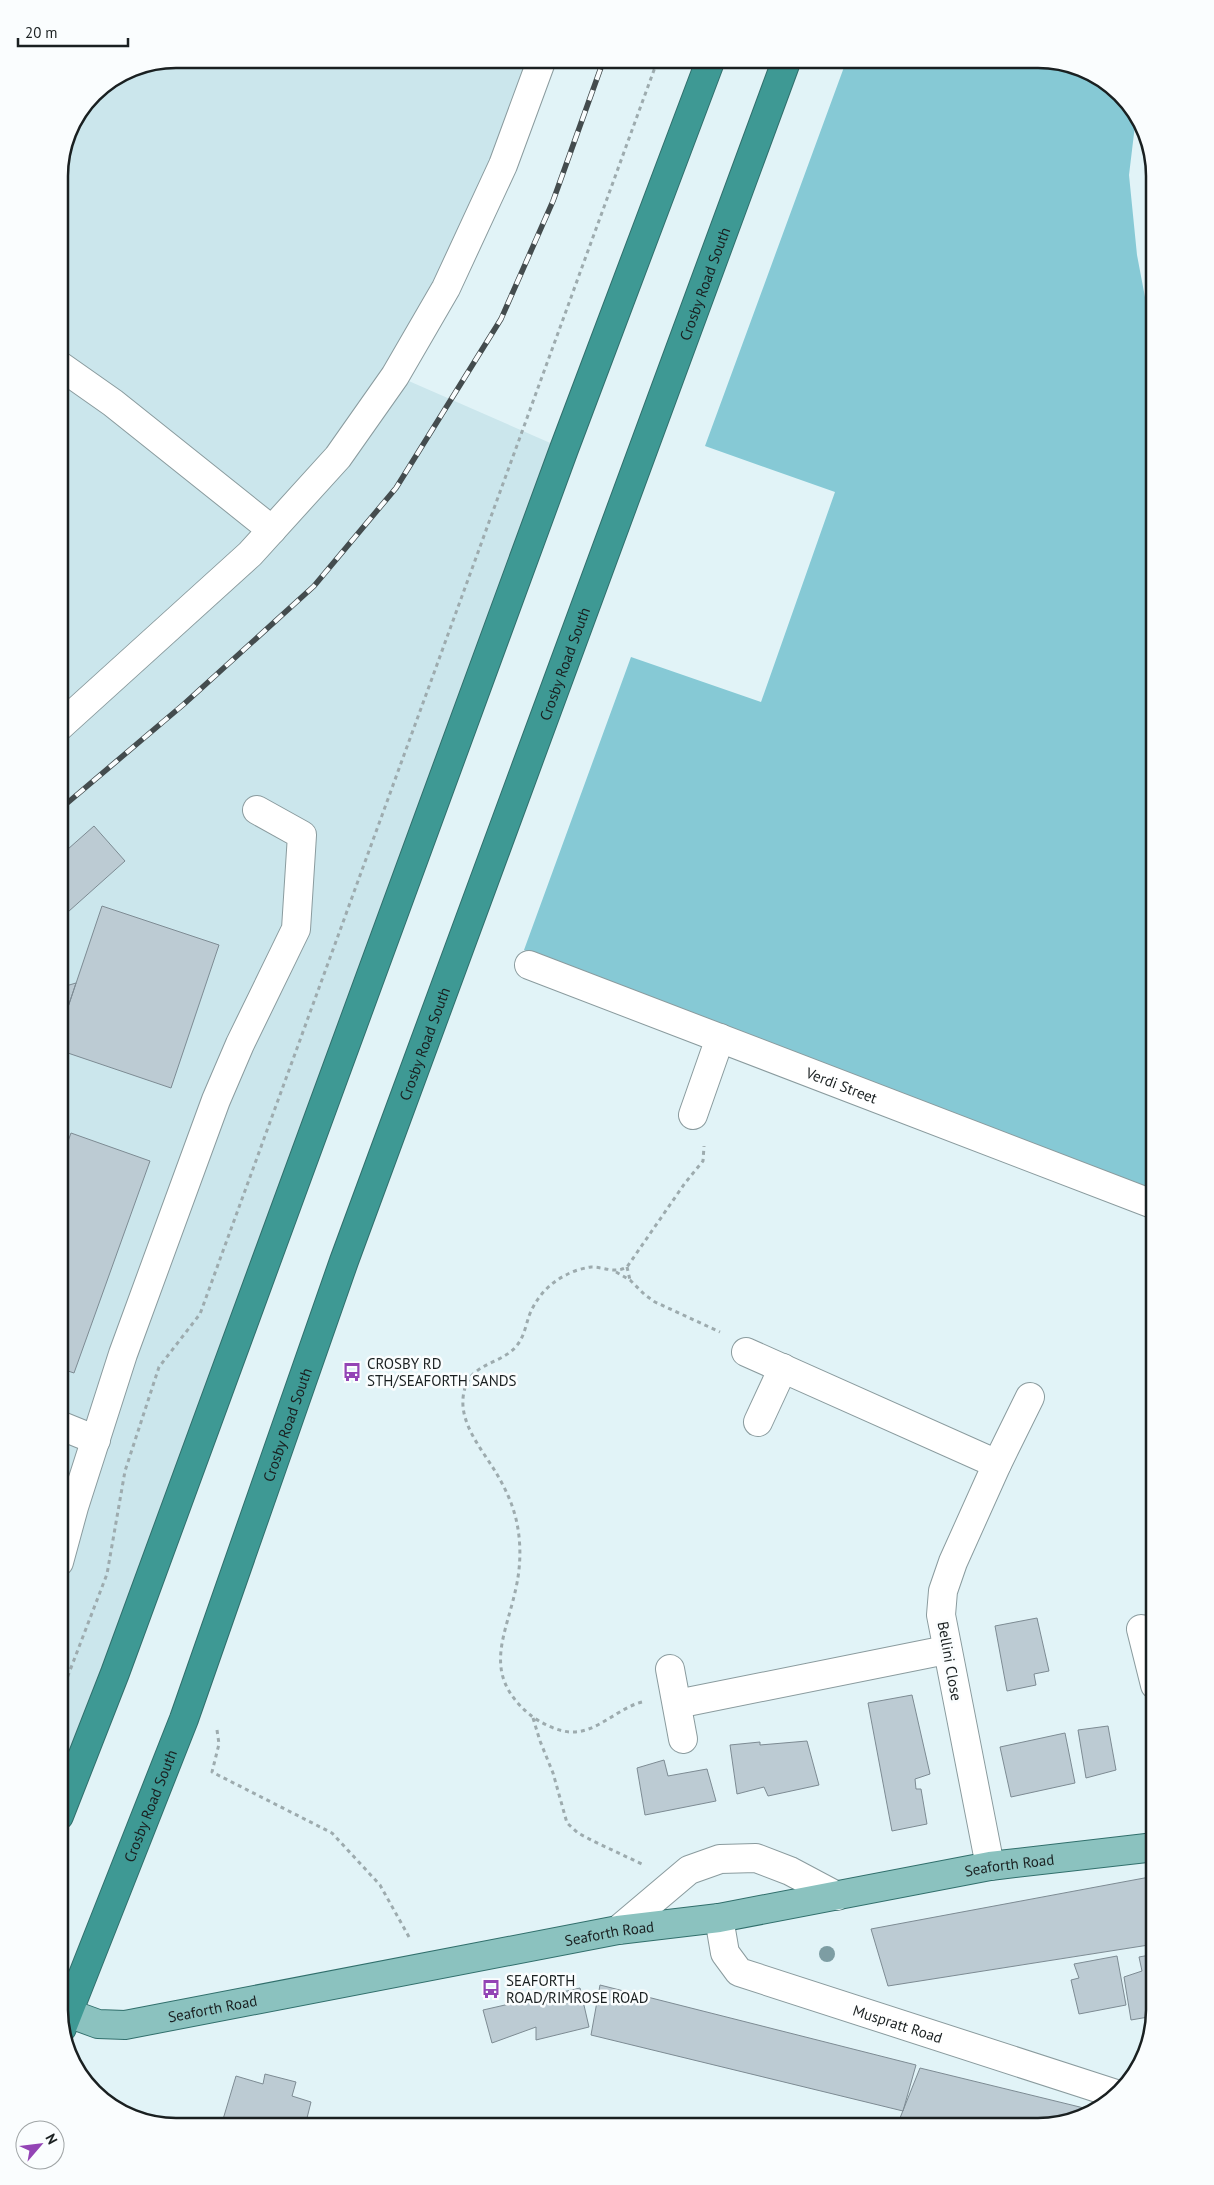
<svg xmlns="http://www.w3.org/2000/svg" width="1214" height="2185" viewBox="0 0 1214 2185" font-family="'PT Sans',sans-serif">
<rect width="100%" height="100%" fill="#e1f3f7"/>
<path fill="#cbe6ec" d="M 175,59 L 542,59 L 395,375 L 564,449 L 59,1816 L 59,168 L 71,124 L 93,93 L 131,68 Z"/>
<path fill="#86c9d5" d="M 847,59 L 1047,59 L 1109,83 L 1136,117 L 1129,175 L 1137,255 L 1155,350 L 1155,1197 L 524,950 L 631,657 L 761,702 L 835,492 L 705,446 Z"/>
<path fill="#bccbd3" stroke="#7d8b93" d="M 94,826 L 125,861 L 59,920 L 59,857 Z
M 102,906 L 219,945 L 171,1088 L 59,1050 L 59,1034 Z
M 76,983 L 59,1034 L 59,988 Z
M 71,1133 L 150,1161 L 74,1373 L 59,1368 L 59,1166 Z
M 1037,1618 L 1049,1671 L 1034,1674 L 1036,1685 L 1007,1691 L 995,1626 Z
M 912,1695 L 930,1774 L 915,1779 L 916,1789 L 921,1789 L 927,1824 L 892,1831 L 868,1703 Z
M 1108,1726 L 1116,1770 L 1086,1778 L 1078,1730 Z
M 1065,1733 L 1075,1783 L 1011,1797 L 1000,1747 Z
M 807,1741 L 819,1785 L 768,1796 L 764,1787 L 737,1794 L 730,1745 L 760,1742 L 760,1745 Z
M 664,1760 L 668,1776 L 707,1769 L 716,1801 L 645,1815 L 637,1768 Z
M 1155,1876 L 1155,1944 L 888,1986 L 871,1929 Z
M 1155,1954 L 1155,2010 L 1154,2016 L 1131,2020 L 1124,1977 L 1142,1971 L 1139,1957 Z
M 1117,1956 L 1126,2005 L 1079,2014 L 1071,1980 L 1079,1978 L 1074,1964 Z
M 600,1985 L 916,2065 L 903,2111 L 591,2035 Z
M 580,1988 L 589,2027 L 536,2040 L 536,2027 L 492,2043 L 483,2010 Z
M 920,2068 L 1088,2109 L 1092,2110 L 1084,2117 L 1039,2126 L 915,2126 L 898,2123 Z
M 265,2074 L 296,2082 L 292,2096 L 311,2102 L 305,2126 L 221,2126 L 236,2076 L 263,2084 Z"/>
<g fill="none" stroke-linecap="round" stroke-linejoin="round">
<g stroke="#8a9b9e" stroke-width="30">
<g id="minor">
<path d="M 59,365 L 113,403 L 272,530"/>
<path d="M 59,727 L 250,554 L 338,457 L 395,376 L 446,288 L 503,165 L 542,59"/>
<path id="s1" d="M 529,965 L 1155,1205"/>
<path d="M 693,1115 L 720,1038"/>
<path d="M 746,1352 L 997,1464"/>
<path d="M 758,1422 L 783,1368"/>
<path d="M 59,1425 L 96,1440"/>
<path d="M 59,1562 L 74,1507 L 123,1354 L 216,1100 L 240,1044 L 296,929 L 302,835 L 257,810"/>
<path d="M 1141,1629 L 1155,1685"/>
<path d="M 670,1669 L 683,1739"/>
<path d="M 677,1704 L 946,1650"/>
<path d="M 990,1866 L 941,1615 L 943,1591 L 953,1562 L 997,1464 L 1030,1397"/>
<path id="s2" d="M 719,1918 L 725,1953 L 739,1972 L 1113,2093"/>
<path d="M 618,1930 L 689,1870 L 720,1859 L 756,1858 L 790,1871 L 837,1896"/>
</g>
</g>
<g stroke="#316f6c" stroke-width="30">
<g id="major">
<path id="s3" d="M 68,2013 L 98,2024 L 125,2025 L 618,1930 L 719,1918 L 990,1866 L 1155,1847"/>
</g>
</g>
<g stroke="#316f6c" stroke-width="30">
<g id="highway">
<path d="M 59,1816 L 115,1673 L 564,449 L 711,59"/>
<path id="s4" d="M 62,2028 L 184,1719 L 344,1261 L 787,59"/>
</g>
</g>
<path stroke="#9dabae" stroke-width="3" stroke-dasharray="4 4" stroke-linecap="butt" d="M 627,1267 L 630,1280
M 616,1272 L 630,1280 L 645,1295 L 655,1302 L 720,1332
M 59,1699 L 107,1574 L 125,1471 L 159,1367 L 200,1314 L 658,59
M 642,1702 C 618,1708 599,1731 574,1732 C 560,1733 540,1723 529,1714 C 480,1672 507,1635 517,1583 C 521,1562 521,1540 516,1519 C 512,1502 504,1486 495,1471 C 479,1445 454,1417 466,1385 C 475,1362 505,1363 518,1344 C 524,1336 526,1325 529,1316 C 536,1298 549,1283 566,1275 C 573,1271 583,1268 591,1267 C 605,1267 615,1274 627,1267 L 685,1183 L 703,1161 L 704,1146
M 533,1718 L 540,1741 L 553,1773 L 567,1823 L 578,1833 L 593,1841 L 644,1865
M 217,1730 L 219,1744 L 212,1772 L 332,1833 L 380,1885 L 409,1937"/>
<use href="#minor" stroke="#fff" stroke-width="28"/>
<use href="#major" stroke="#8bc2bf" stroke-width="28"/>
<use href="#highway" stroke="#3e9994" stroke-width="28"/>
<g stroke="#444c4e" stroke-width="5.5">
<path id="rail" d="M 59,810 L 184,704 L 314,586 L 396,488 L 501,319 L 553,201 L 604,59"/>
</g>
<use href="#rail" stroke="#fafdfe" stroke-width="4" stroke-dasharray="11" stroke-linecap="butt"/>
</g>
<circle fill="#7d9da3" cx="827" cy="1954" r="8"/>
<defs>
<g id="bus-bare" transform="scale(1.5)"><path d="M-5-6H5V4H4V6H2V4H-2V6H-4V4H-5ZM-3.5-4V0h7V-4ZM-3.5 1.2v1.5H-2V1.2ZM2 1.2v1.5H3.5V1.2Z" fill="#9344b5" stroke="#fafdfe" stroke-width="2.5" paint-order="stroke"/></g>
</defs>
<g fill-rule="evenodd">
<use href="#bus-bare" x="352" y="1372"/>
<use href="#bus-bare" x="491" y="1989"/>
</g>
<g text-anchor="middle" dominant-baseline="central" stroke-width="5" stroke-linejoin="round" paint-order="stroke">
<g font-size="15" fill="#1a2021" stroke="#fafdfe">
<text stroke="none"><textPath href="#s4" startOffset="1859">Crosby Road South</textPath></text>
<text stroke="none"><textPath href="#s4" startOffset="1454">Crosby Road South</textPath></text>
<text stroke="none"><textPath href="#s4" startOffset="1049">Crosby Road South</textPath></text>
<text stroke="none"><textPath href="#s1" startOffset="335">Verdi Street</textPath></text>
<text stroke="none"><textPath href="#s4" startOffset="644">Crosby Road South</textPath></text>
<text transform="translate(950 1661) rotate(80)">Bellini Close</text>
<text stroke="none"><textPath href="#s4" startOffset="239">Crosby Road South</textPath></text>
<text stroke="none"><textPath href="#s3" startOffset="958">Seaforth Road</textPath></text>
<text stroke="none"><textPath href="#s3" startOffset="552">Seaforth Road</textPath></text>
<text stroke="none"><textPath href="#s3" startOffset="148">Seaforth Road</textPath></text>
<text stroke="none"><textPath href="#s2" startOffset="226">Muspratt Road</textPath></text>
</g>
<g font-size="15" fill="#1a2021" stroke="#fafdfe" text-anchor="start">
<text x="367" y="1363">CROSBY RD<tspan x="367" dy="17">STH/SEAFORTH SANDS</tspan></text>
<text x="506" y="1980">SEAFORTH<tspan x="506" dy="17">ROAD/RIMROSE ROAD</tspan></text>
</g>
</g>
<path d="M0 0H1214V2185H0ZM176 68H1038A108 108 0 0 1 1146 176V2010A108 108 0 0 1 1038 2118H176A108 108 0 0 1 68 2010V176A108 108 0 0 1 176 68Z" fill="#fafdfe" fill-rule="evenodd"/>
<path fill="none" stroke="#1a2021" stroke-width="2.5" d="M176 68H1038A108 108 0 0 1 1146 176V2010A108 108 0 0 1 1038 2118H176A108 108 0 0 1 68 2010V176A108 108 0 0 1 176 68Z"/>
<g transform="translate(40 2145) rotate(62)"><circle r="24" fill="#fafdfe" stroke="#a0a5a6"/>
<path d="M0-4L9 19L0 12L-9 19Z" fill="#9344b5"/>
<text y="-8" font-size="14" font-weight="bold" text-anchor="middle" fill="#1a2021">N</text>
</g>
<path d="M18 38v8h110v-8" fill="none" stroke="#1a2021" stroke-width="2.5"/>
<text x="25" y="38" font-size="15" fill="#1a2021" stroke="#fafdfe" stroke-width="4" paint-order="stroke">20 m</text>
</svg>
